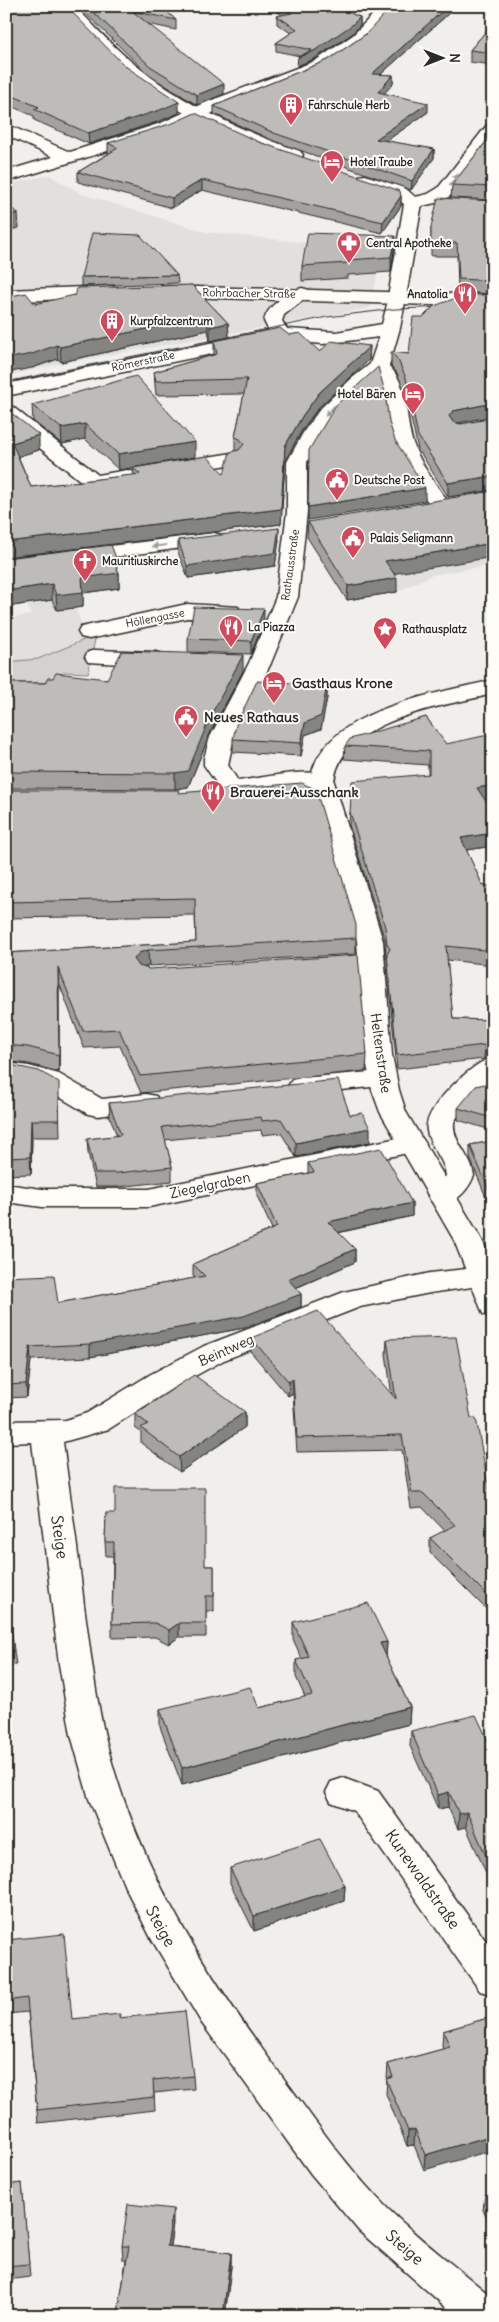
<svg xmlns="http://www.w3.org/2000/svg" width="499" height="2322" viewBox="0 0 499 2322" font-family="Delius,sans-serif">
<rect width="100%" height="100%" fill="#f0efeb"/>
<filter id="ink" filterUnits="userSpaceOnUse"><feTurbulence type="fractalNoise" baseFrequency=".02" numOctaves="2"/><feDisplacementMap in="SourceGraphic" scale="10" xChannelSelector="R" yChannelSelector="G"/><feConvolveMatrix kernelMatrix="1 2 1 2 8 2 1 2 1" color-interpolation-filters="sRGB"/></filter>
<g filter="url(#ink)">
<path fill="#e1e0dc" d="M 49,175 L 82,194 L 206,232 L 382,251 L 370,308 L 58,364 L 6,376 L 6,185 Z
M 493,515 L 493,565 L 431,575 L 397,592 L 382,571 Z
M 55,563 L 57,610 L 75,608 L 84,628 L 89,632 L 88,673 L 64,672 L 57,689 L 6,692 L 6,619 L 31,615 L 11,568 Z"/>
<path fill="#d3d2cf" stroke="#7f7e7d" d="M 96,635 L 88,673 L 64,672 L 57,689 L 6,692 L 6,662 L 38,659 Z"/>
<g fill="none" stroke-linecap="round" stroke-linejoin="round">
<g stroke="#2b2b2b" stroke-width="3">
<path id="minor" d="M 381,6 L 398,6 L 365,41 L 327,67 L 219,110 L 173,131 L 6,182 L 6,171 L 53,157 L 6,135 L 6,124 L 70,152 L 161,123 L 207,102 L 315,61 L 353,35 Z
M 493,124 L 493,141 L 450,196 L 440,202 L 413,208 L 407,207 L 404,203 L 407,199 L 428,194 L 438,188 L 487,125 Z
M 302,288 L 309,290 L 311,294 L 284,315 L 282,321 L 287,329 L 336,332 L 382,324 L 390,293 L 404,293 L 406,297 L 400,328 L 389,366 C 410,387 404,416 413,443 C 421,466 437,486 451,506 L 448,510 L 441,512 L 434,510 C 417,487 397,462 390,433 C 386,414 389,394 378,377 L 334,417 L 307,462 L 307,512 L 298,597 L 271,663 L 234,737 L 228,765 L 238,781 C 267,777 302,768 330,775 L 334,780 L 330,785 L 277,789 L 214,799 L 206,797 L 202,792 L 206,787 L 217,784 L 204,765 L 204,758 L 210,737 L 249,663 L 276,597 L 287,512 L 287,462 L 304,431 L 320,409 L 351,379 L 370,364 L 379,337 L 323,344 L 280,340 L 6,396 L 6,384 L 269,331 L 264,321 C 267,306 287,292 302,288 Z
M 6,405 L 13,407 L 98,475 L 127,470 L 134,472 L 137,476 L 134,480 C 120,484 101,490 87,486 L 6,421 Z
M 232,453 L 239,455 L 242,459 L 239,463 L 177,474 L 170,472 L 167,468 L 170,464 L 177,462 Z
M 214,533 L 221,535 L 225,539 L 221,543 L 6,571 L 6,559 Z
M 187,604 L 238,607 L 241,612 L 238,617 L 230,619 L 187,618 L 89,639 L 81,637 L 78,632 L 81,627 Z
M 96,650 L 156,652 L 164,654 L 167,659 L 164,664 L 156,666 L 88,662 L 85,657 L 88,652 Z
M 493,1057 L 493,1079 L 465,1105 L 454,1122 C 452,1143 472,1156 474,1176 C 466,1194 452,1208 432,1202 L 428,1196 L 446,1176 C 445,1159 430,1148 427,1131 C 422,1109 473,1062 493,1057 Z
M 6,1063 L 29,1066 L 59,1074 L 102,1099 L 146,1094 L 156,1096 L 159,1102 L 156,1108 L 98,1116 L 88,1114 L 41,1086 L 6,1079 Z
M 382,1071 L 391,1073 L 395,1079 L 391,1085 L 301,1094 L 292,1092 L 288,1086 L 292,1080 L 301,1078 Z
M 412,1135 L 422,1138 L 426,1144 L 422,1150 L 149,1207 L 42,1207 L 6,1202 L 6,1184 L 42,1189 L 149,1189 Z
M 484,1267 L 493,1270 L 493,1284 L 430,1293 L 360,1307 L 224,1360 L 173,1388 L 109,1429 L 63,1442 C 70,1496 78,1550 84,1605 C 91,1654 96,1704 109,1752 C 143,1878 213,1984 290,2087 C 320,2128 350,2171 387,2208 C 420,2240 457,2268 493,2298 L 493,2316 L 456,2316 L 359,2231 L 311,2174 L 201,2022 L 152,1940 L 125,1887 L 89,1799 L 71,1735 L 59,1664 L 32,1442 L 6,1443 L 6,1421 L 66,1420 L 87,1413 L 151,1374 L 204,1346 L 344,1292 L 430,1273 Z
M 343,1778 L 378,1791 L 493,1951 L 493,1995 L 480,1991 L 354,1811 L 331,1802 L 326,1792 L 331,1782 Z"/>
</g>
<g stroke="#2b2b2b" stroke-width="3">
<path id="tertiary" d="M 58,6 L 75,6 C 95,27 115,49 138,67 C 186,106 242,131 300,151 L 303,155 L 300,159 C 286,162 269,152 256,147 C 191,122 133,86 84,34 C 76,25 66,17 58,6 Z
M 365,175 L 405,188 L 422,203 L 406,297 L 404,301 L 390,301 L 388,297 L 404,204 L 393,196 L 359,184 L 356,180 L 359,176 Z
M 493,680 L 493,694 C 444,706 340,719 334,782 L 383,941 L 392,1055 L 399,1090 L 406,1112 L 482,1240 L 493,1264 L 493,1317 L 483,1314 L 454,1240 L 380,1112 L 372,1090 L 365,1055 L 357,941 L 310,782 C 319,709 437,694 493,680 Z"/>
</g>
<g stroke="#2b2b2b" stroke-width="3">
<path id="secondary" d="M 111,286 L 118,288 L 120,292 L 118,296 L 6,302 L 6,290 Z
M 162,286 L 493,295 L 493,307 L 155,296 L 153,292 L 155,288 Z"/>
</g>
<use href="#minor" fill="#fdfcf7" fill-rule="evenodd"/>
<use href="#tertiary" fill="#fdfcf7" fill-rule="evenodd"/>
<use href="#secondary" fill="#fdfcf7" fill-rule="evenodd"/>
<path stroke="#2b2b2b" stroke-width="1" d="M 6,382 L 327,317 L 395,309 L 448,307"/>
</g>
<path fill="#a3a29e" stroke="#2b2b2b" d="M 78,6 L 161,6 L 176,20 L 176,30 L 148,24 L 224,94 L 197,105 L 150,76 Z
M 269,6 L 341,6 L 354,15 L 360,17 L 360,25 L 352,34 L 314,59 L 297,66 L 300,56 L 276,51 L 276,43 L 291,33 L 277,24 L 277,16 L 282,15 Z
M 355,6 L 379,6 L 371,14 Z
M 457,6 L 380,75 L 393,75 L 393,84 L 384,93 L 428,112 L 386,141 L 434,149 L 434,158 L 411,190 L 274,141 L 214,114 L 214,106 L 328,60 L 366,34 Z
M 6,8 L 125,66 L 179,113 L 160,121 L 89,144 L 34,120 L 34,116 L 6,104 Z
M 493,23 L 493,65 L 470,62 L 470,50 Z
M 493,133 L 493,200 L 451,198 L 452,185 Z
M 259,142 L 401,196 L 401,206 L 382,233 L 202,190 L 172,208 L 78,182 L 78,172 L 109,153 L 108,153 L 108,143 Z
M 493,201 L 493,294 L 458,292 L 457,256 L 431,256 L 431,227 Z
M 395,236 L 394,251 L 391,272 L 348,275 L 348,278 L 302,281 L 302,266 Z
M 177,275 L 178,283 L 81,286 L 81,277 Z
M 192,285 L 228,323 L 229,337 L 210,341 L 208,330 L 61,362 L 58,359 L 32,368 L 35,304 Z
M 493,295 L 493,416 L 457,423 L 461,424 L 493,418 L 493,490 L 448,497 L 418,449 L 405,392 L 397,373 L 391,366 L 391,352 L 409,354 L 423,317 Z
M 289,335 L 320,352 L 370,346 L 369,360 L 318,408 L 302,430 L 285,461 L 281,524 L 6,557 L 6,413 L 39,450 L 18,456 L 31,487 L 134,475 L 133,468 L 224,474 L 235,451 L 235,437 L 244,394 L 156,395 L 155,386 L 154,372 L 214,355 L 214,341 Z
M 32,405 L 195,457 L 119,470 L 85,439 L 62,444 L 33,421 Z
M 308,522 L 394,573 L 397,592 L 347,600 L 307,537 Z
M 178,540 L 279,540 L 275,566 L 188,578 L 178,552 Z
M 6,558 L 116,558 L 117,568 L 119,573 L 119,588 L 83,593 L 83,607 L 57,610 L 52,600 L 6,607 Z
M 264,622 L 251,654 L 188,652 L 188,639 Z
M 243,671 L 211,731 L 188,787 L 175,789 L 6,788 L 6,683 L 45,683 L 53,678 L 107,679 Z
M 327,685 L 327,698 L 321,729 L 305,735 L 301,756 L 233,752 L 233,739 Z
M 493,695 L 493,714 L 489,709 L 489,696 Z
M 426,717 L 485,800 L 493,846 L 466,850 L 482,884 L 493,888 L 493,966 L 484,964 L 447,960 L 453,1019 L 493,1020 L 493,1056 L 484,1059 L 397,1069 L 387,967 L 387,959 L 386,958 L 385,940 L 349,825 L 350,812 L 428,774 L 428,765 L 344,759 L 345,746 Z
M 6,790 L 179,793 L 356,938 L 356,954 L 149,966 L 144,968 L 367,1054 L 366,1071 L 141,1093 L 120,1046 L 84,1048 L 59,983 L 59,1072 L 29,1064 L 6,1061 L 6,953 L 196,942 L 195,915 L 6,918 Z
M 6,1064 L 59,1099 L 60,1137 L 32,1137 L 31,1174 L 6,1175 Z
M 493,1082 L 493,1128 L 491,1130 L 458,1120 L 458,1108 Z
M 109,1103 L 350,1115 L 370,1142 L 296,1157 L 281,1133 L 262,1135 L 261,1130 L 165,1140 L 172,1167 L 172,1181 L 118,1187 L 96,1187 L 88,1153 L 87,1139 L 117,1136 L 110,1117 Z
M 493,1141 L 493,1207 L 490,1207 L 470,1158 L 470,1145 Z
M 308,1163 L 412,1203 L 412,1216 L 338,1233 L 355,1249 L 355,1262 L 296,1288 L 301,1294 L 301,1307 L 244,1328 L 90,1357 L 31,1360 L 27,1397 L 6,1398 L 6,1277 L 58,1303 L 195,1278 L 193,1276 L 193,1264 L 272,1229 L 257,1196 L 257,1183 L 308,1173 Z
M 251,1338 L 392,1396 L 386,1354 L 387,1339 L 471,1418 L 491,1501 L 493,1502 L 493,1610 L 489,1612 L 430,1553 L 430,1538 L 445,1531 L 422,1507 L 411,1508 L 402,1450 L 297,1452 L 293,1393 L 288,1396 L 251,1352 Z
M 245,1412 L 245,1427 L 180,1472 L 141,1443 L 141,1432 L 135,1428 L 135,1414 Z
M 106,1513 L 205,1566 L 214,1566 L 214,1611 L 206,1611 L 206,1637 L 179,1637 L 169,1644 L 155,1637 L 112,1638 L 112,1624 L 113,1556 L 106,1556 L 105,1542 Z
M 6,1602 L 14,1651 L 16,1665 L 6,1667 Z
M 293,1622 L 387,1642 L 386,1656 L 410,1707 L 409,1724 L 182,1785 L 160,1727 L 160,1709 L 259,1708 L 305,1697 L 296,1677 L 296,1660 L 302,1659 L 293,1639 Z
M 411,1731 L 493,1751 L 493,1889 L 466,1827 L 458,1829 L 448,1807 L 438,1809 L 410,1746 Z
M 230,1868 L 345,1886 L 344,1901 L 254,1931 L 230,1883 Z
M 6,1940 L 72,2019 L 120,2018 L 193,2076 L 194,2089 L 154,2093 L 155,2110 L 38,2123 L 28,2012 L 6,2014 Z
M 488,2018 L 424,2170 L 414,2145 L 407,2146 L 386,2094 L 388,2064 L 443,2049 L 442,2046 L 443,2031 Z
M 22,2183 L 30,2277 L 6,2280 L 6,2185 Z
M 493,2193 L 493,2232 L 483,2210 L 485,2195 Z
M 173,2223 L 170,2246 L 231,2253 L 231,2267 L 225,2316 L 118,2316 L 126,2260 L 123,2260 L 122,2246 Z"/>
<path fill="#848481" stroke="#2b2b2b" d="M 371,6 L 379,6 L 371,14 Z
M 448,6 L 457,6 L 371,83 L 372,74 Z
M 360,17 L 360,25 L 352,34 L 314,59 L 297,66 L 298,57 L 314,51 Z
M 393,75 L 393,84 L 378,100 L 378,92 Z
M 224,84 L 224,94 L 197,105 L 197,95 Z
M 179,102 L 179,113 L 160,121 L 89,144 L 88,133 Z
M 428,103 L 428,112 L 376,148 L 376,139 Z
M 434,149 L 434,158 L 411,190 L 412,181 Z
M 202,180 L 202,190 L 172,208 L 172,198 Z
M 401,196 L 401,206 L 382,233 L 383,222 Z
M 18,213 L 19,228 L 6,231 L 6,216 Z
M 395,236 L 394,251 L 391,272 L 391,257 Z
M 208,316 L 208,330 L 61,362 L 60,347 Z
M 228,323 L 229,337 L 210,341 L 210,327 Z
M 57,345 L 58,359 L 32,368 L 6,373 L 6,359 Z
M 370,346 L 369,360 L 318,408 L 302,430 L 285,461 L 281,524 L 6,557 L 6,542 L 281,509 L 285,446 L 303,415 L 319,393 Z
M 493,403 L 493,416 L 453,424 L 449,416 L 453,411 Z
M 85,424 L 85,439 L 62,444 L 61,428 Z
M 39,435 L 39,450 L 13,458 L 12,443 Z
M 195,442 L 195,457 L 119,470 L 118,454 Z
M 493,476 L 493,490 L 448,497 L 448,483 Z
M 425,488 L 425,501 L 308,520 L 308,507 Z
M 279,528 L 279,540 L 275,566 L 188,578 L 187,566 Z
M 493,543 L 493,557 L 385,575 L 385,561 Z
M 112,558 L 116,558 L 117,573 L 119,573 L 119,588 L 83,593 L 83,607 L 57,610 L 56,595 Z
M 397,578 L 397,592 L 347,600 L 348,586 Z
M 52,584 L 52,600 L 6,607 L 6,591 Z
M 264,609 L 264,622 L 251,654 L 251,641 Z
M 243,655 L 243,671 L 211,731 L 188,787 L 175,789 L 175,773 Z
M 327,685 L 327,698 L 321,729 L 305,735 L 301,756 L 301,743 L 305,723 Z
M 493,785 L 493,798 L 476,802 L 477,788 Z
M 493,833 L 493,846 L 460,851 L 461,838 Z
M 148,950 L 149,966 L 139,969 L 134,959 L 139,953 Z
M 58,967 L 59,983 L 59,1072 L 59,1055 Z
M 493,1042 L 492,1055 L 484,1059 L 485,1045 Z
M 493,1117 L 493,1128 L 491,1130 L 492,1118 Z
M 31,1120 L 32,1137 L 31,1174 L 30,1157 Z
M 370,1128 L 370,1142 L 296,1157 L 296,1143 Z
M 493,1194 L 493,1207 L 490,1207 L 491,1195 Z
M 412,1203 L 412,1216 L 327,1235 L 328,1222 Z
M 355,1249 L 355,1262 L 288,1291 L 288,1279 Z
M 301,1294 L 301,1307 L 244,1328 L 90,1357 L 90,1344 Z
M 30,1347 L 31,1360 L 27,1397 L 26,1384 Z
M 293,1379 L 293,1393 L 288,1396 L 289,1382 Z
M 245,1412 L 245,1427 L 180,1472 L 179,1457 Z
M 9,1482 L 10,1496 L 6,1534 L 6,1511 Z
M 493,1596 L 493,1610 L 489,1612 L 490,1598 Z
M 179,1623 L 179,1637 L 169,1644 L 169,1630 Z
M 387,1642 L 386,1659 L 380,1643 Z
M 410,1707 L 409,1724 L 182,1785 L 182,1768 Z
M 449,1792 L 448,1807 L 438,1809 L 438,1795 Z
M 467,1812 L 466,1827 L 458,1829 L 459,1814 Z
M 345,1886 L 344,1901 L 254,1931 L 254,1916 Z
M 415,2129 L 414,2145 L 407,2146 L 408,2131 Z
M 493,2135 L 493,2150 L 424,2170 L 425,2155 Z
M 173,2209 L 173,2223 L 168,2260 L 167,2246 Z
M 231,2253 L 231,2267 L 225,2316 L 223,2316 Z"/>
<path fill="#bdbcb8" stroke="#2b2b2b" d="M 24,6 L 66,6 L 125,66 L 179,102 L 160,110 L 88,133 L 34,109 L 39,107 L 6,93 L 6,8 Z
M 87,6 L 161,6 L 176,20 L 132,11 L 224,84 L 197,95 L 150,66 Z
M 282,6 L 341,6 L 354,15 L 360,17 L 352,25 L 314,51 L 298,57 L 312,50 L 276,43 L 297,29 L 277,16 L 292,13 Z
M 392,6 L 448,6 L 372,74 L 393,75 L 378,92 L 428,103 L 376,139 L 434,149 L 412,181 L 274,133 L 214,106 L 328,60 L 366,34 Z
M 493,23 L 493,53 L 470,50 Z
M 195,113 L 259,142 L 400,191 L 401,196 L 383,222 L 202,180 L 172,198 L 78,172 L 118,148 L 108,143 L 173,123 Z
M 493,133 L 493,187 L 452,185 Z
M 438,198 L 493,201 L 493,281 L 459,279 L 457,243 L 431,243 L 431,227 Z
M 6,204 L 18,213 L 6,216 Z
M 92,233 L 140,235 L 177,275 L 81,277 Z
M 308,233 L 395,236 L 391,257 L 348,260 L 348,263 L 302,266 Z
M 192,285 L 228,323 L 210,327 L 208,316 L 60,347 L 57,345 L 32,354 L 6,359 L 6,297 L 26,293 L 35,304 L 75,295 L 77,288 Z
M 459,295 L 493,295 L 493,403 L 453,411 L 449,416 L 453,422 L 461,424 L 493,418 L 493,476 L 448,483 L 418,436 L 406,378 L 398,360 L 391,352 L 409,354 L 413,317 L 423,317 L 434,306 L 459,297 Z
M 280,328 L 289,335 L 300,333 L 320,352 L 330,341 L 370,346 L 319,393 L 303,415 L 285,446 L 281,509 L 6,542 L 6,413 L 10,412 L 39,435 L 12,443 L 31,487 L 140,474 L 133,468 L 207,456 L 224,474 L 230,452 L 239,450 L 244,444 L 240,439 L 235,437 L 247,379 L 156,381 L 154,372 L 217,354 L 214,341 Z
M 378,367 L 385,392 L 389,422 L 395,440 L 425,488 L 308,507 L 309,450 L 336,405 Z
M 136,376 L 195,442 L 118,454 L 85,424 L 61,428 L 32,405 Z
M 493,491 L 493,543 L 385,561 L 397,578 L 348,586 L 308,522 Z
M 279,528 L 275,553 L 187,566 L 178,540 Z
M 111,545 L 116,558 L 112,558 L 119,573 L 82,578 L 83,592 L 56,595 L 52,584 L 6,591 L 6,558 Z
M 194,607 L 264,609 L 251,641 L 188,639 Z
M 122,651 L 243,655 L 211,715 L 188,771 L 175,773 L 6,772 L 6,683 L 45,683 L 48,678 L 53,678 L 56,673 L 107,679 Z
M 257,681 L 327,685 L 321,716 L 305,723 L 301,743 L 233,739 L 236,725 Z
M 493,695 L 493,700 L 489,696 Z
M 426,717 L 446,744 L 493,734 L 493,785 L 477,788 L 493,812 L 493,833 L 461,838 L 482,884 L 493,888 L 493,952 L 485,950 L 446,946 L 453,1019 L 493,1020 L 493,1042 L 485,1045 L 397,1055 L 387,954 L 390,949 L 387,944 L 385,927 L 350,812 L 352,781 L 429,774 L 429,751 L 345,746 L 350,739 Z
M 302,783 L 316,790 L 356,925 L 356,938 L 148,950 L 139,953 L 134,959 L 139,966 L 149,969 L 358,955 L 367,1054 L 140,1076 L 119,1029 L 83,1031 L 58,967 L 59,1055 L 28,1047 L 6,1045 L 6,953 L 196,942 L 195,898 L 6,902 L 6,790 L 179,790 L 178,793 Z
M 6,1064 L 39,1071 L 59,1082 L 59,1120 L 31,1120 L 30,1157 L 6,1158 Z
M 338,1080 L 350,1115 L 362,1113 L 370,1128 L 296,1143 L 281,1119 L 262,1121 L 261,1117 L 162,1127 L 172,1167 L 118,1173 L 95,1173 L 87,1139 L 121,1135 L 109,1103 Z
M 493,1082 L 493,1117 L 492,1118 L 458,1108 L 476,1086 Z
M 493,1141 L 493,1194 L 491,1195 L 470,1145 Z
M 381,1148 L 412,1203 L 328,1222 L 355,1249 L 288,1279 L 301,1294 L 244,1316 L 90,1344 L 30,1347 L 26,1384 L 6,1385 L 6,1277 L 54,1275 L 58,1303 L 205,1276 L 193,1264 L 277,1227 L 257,1183 L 314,1172 L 308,1163 Z
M 318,1311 L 396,1399 L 387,1339 L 456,1337 L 471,1418 L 476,1418 L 491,1501 L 493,1502 L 493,1596 L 490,1598 L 430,1538 L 455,1525 L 423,1493 L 412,1493 L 402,1435 L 297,1438 L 293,1379 L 289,1382 L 251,1338 Z
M 194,1375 L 245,1412 L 179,1457 L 141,1428 L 148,1424 L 135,1414 Z
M 6,1482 L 9,1482 L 6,1511 Z
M 115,1488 L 205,1488 L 205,1566 L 214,1566 L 214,1596 L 206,1596 L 206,1623 L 179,1623 L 169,1630 L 155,1623 L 112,1624 L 114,1542 L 105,1542 L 106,1513 L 115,1513 Z
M 6,1602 L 8,1602 L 14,1651 L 6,1652 Z
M 368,1603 L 387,1642 L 380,1643 L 410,1707 L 182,1768 L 160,1709 L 250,1687 L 259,1708 L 312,1695 L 296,1660 L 309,1657 L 293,1622 Z
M 476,1715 L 493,1751 L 493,1872 L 467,1812 L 459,1814 L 449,1792 L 438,1795 L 411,1731 Z
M 320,1839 L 345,1886 L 254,1916 L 230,1868 Z
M 64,1934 L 72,2019 L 120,2014 L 119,2018 L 185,2011 L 193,2076 L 153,2080 L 154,2097 L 37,2110 L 27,1998 L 6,2001 L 6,1940 Z
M 488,2018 L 493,2028 L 493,2135 L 425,2155 L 415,2129 L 408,2131 L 386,2079 L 393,2077 L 388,2064 L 450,2047 L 443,2031 Z
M 22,2183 L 29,2264 L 6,2266 L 6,2185 Z
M 493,2193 L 493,2214 L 485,2195 Z
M 128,2204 L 173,2209 L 167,2246 L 231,2253 L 223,2316 L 143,2316 L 118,2313 L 129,2246 L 122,2246 Z"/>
<defs><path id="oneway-solid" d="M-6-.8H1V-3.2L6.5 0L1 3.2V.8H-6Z" transform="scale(1.25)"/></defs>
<g fill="#9e9e9b">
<use href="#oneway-solid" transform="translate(454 180) rotate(-52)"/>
<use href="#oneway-solid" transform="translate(330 411) rotate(132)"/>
<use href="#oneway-solid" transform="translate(159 546) rotate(173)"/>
</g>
</g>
<defs>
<g id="building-pin" transform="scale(1.25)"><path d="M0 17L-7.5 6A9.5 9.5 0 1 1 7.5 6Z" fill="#d1495b" stroke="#fdfcf7"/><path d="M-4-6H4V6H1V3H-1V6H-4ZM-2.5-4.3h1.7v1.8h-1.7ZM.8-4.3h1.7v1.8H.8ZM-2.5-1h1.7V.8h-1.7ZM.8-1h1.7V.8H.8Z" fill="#fff"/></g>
<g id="hotel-pin" transform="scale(1.25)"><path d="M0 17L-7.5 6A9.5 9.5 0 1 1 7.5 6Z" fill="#d1495b" stroke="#fdfcf7"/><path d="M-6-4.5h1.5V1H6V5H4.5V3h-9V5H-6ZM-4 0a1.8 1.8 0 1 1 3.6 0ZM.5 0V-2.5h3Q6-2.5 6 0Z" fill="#fff"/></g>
<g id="pharmacy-pin" transform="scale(1.25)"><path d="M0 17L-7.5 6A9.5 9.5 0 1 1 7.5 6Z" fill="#d1495b" stroke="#fdfcf7"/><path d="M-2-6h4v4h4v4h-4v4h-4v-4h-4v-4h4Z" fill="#fff"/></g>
<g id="restaurant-pin" transform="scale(1.25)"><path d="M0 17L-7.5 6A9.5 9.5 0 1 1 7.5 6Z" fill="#d1495b" stroke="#fdfcf7"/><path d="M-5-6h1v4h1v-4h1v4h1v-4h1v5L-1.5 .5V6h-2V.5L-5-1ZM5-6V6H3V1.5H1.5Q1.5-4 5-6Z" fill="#fff"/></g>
<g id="civic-pin" transform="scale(1.25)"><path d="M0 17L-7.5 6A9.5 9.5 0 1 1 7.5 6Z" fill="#d1495b" stroke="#fdfcf7"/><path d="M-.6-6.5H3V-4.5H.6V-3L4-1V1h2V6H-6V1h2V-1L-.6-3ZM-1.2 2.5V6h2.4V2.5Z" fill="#fff"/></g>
<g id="church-pin" transform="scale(1.25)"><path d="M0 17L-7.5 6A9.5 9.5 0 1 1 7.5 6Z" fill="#d1495b" stroke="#fdfcf7"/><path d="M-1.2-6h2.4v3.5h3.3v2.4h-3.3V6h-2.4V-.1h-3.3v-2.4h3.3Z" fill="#fff"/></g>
<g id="sight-pin" transform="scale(1.25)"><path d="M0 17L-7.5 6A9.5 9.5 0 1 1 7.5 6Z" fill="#d1495b" stroke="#fdfcf7"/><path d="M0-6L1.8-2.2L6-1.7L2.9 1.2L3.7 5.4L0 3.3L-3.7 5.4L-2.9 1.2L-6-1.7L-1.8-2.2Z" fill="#fff"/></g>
</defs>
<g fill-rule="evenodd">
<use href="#building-pin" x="291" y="105"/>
<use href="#hotel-pin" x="332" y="162"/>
<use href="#pharmacy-pin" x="349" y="243"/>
<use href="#restaurant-pin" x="465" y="294"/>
<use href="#building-pin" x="112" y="321"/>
<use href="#hotel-pin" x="413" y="394"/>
<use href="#civic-pin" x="337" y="480"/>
<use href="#civic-pin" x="353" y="538"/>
<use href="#church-pin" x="85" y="561"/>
<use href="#restaurant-pin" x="231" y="627"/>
<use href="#sight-pin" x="385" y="629"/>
<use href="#hotel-pin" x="274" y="683"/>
<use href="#civic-pin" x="186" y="717"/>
<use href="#restaurant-pin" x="213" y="792"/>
</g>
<g text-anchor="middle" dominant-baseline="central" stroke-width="4" stroke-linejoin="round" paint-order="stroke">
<g font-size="11" font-weight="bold" fill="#2b2b2b" stroke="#fdfcf7" text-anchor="start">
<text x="308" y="105">Fahrschule Herb</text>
<text x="350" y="162">Hotel Traube</text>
<text x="366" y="243">Central Apotheke</text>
<text x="448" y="294" text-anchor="end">Anatolia</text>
<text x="130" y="321">Kurpfalzcentrum</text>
<text x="396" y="394" text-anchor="end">Hotel Bären</text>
<text x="354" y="480">Deutsche Post</text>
<text x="370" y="538">Palais Seligmann</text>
<text x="102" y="561">Mauritiuskirche</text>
<text x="248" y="627">La Piazza</text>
<text x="402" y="629">Rathausplatz</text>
</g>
<g font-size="11" fill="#2b2b2b" stroke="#fdfcf7">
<text transform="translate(249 293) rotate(1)">Rohrbacher Straße</text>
<text transform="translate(143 361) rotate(-12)">Römerstraße</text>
<text transform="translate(290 565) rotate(-82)">Rathausstraße</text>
<text transform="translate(155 618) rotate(-11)">Höllengasse</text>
</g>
<g font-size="14" font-weight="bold" fill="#2b2b2b" stroke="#fdfcf7" text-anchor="start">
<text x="292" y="683">Gasthaus Krone</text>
<text x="204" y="717">Neues Rathaus</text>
<text x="230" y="792">Brauerei-Ausschank</text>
</g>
<g font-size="14" fill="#2b2b2b" stroke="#fdfcf7">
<text transform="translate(381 1053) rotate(82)">Heltenstraße</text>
<text transform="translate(210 1185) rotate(-12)">Ziegelgraben</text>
<text transform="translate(226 1350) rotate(-24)">Beintweg</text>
</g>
<g font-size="16" fill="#2b2b2b" stroke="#fdfcf7">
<text transform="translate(60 1537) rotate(82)">Steige</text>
<text transform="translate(423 1879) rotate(55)">Kunewaldstraße</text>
<text transform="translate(161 1926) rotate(61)">Steige</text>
<text transform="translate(405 2247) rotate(41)">Steige</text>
</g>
</g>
<rect width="499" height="2322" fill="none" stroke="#fdfcf7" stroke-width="25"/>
<rect x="12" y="12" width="474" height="2297" fill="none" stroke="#2b2b2b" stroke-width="2" filter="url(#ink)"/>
<g transform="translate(442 58) rotate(90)" stroke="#fdfcf7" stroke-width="4" paint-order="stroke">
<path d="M0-4L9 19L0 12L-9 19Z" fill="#2b2b2b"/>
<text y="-8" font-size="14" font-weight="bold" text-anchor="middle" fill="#2b2b2b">N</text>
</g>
</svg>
